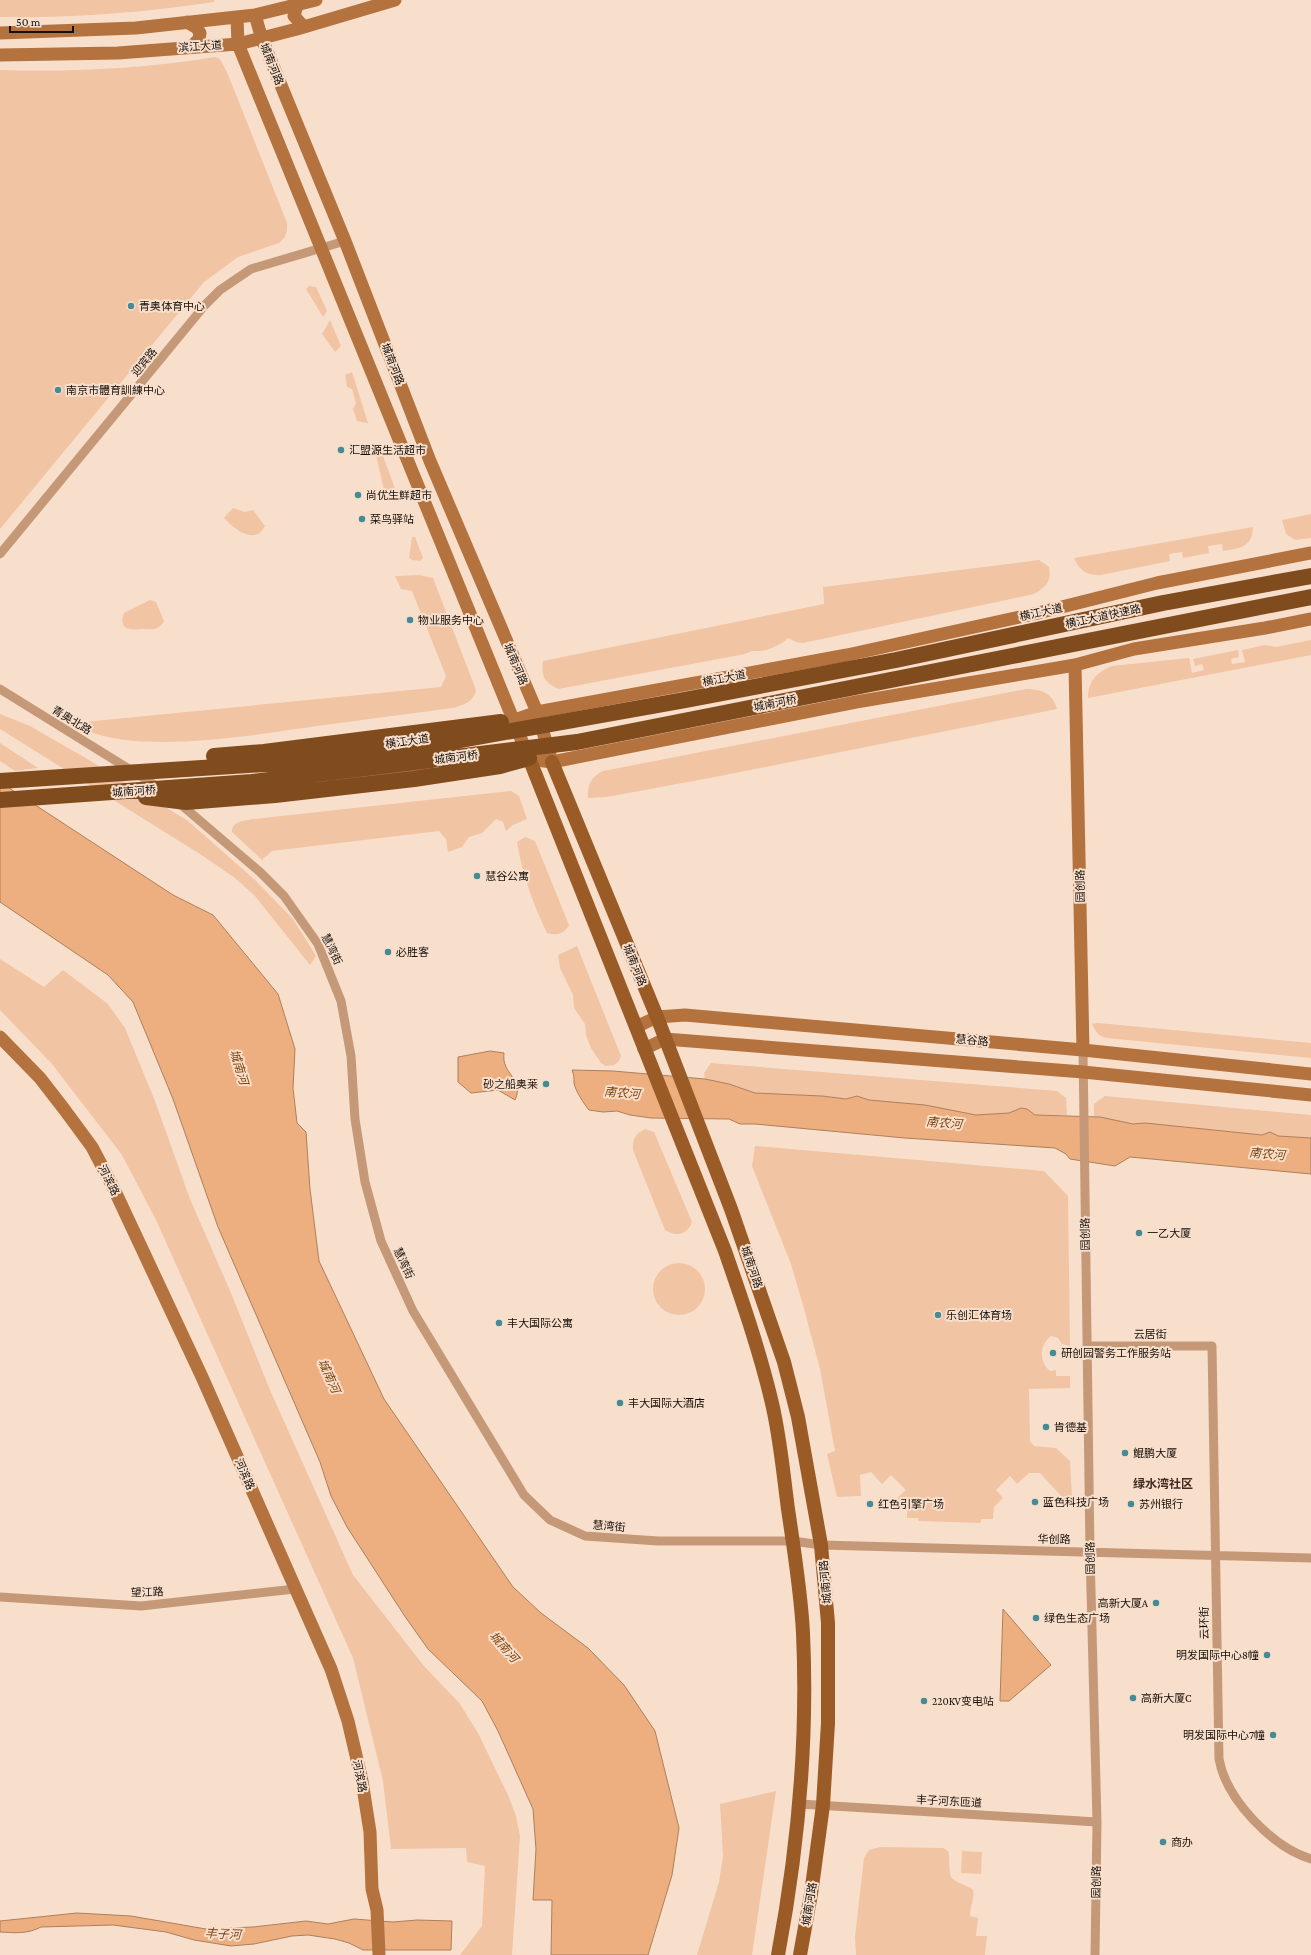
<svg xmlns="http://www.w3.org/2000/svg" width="1311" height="1955" viewBox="0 0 1311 1955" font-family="'Crimson Pro','Noto Sans SC',serif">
<rect width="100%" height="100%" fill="#f8dfcc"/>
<path fill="#f1c4a3" d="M 0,0 L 214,0 L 214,2 C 143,13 71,18 0,17 Z
M 215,57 L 220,59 L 227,72 L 287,223 L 287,230 L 285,237 L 279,243 L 238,257 L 204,282 L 0,529 L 0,70 C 72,72 143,69 215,57 Z
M 309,286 L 316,287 L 327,311 L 323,317 L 306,289 Z
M 330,320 L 341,346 L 335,352 L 322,334 Z
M 352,372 L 368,423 L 357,421 L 353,409 L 356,403 L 352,389 L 347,387 L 345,375 Z
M 382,453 L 398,497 L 385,494 L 376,455 Z
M 233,508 L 245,512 L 253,510 L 265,526 C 255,546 234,529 224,518 Z
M 1311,514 L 1311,538 L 1295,540 L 1286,534 L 1282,520 Z
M 1253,527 C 1252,548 1240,548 1223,551 L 1222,544 L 1208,546 L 1209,553 L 1183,558 L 1182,552 L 1169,554 L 1170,561 L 1101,575 C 1087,576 1079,570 1074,558 Z
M 412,537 L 415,537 L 423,558 L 420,561 L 412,560 L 409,558 Z
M 1039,560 L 1049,567 C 1052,581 1046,587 1034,594 L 803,643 L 796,642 L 788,638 C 782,644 770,650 761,651 C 753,651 753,650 745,654 L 558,689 C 544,682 541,676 543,661 L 824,604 L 823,587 Z
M 419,575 L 433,578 L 476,690 C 474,702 463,705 453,708 C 407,714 362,720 317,726 C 259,734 122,759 74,723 L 441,687 L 446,676 L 412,591 L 401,589 L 395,576 Z
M 150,600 L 156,602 L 164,621 C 162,624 160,627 157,628 C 154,630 148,629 144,629 C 131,630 118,631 124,613 Z
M 1311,640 L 1311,655 L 1088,698 C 1088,681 1097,672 1112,666 L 1189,658 L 1192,673 L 1204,670 L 1202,664 L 1195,666 L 1193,659 L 1238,650 L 1239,657 L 1231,659 L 1232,664 L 1245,662 L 1242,650 L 1265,645 L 1276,647 Z
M 1026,689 C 1041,689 1053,693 1057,709 L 715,777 L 607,797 L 588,798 C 587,785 591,777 603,771 Z
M 0,714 L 30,726 L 89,760 L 188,821 L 255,880 L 293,919 L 316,956 L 310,965 L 255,896 L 235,878 L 203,856 L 0,729 Z
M 0,743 L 38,768 L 15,771 L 0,761 Z
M 511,791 L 519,796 L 527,819 L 513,825 L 506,831 L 503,822 L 496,819 L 482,833 L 469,837 L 462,847 L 448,852 L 446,839 L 439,831 L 272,851 L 262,860 L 232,832 C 232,821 244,821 253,819 Z
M 525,837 L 535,841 L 569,925 C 564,934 557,936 547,933 C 533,904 522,873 517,842 Z
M 577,946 L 621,1056 L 619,1061 L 614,1065 L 606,1066 L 601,1063 L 591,1048 L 586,1035 L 585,1024 L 574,1008 L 573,995 L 560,968 L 558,955 Z
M 0,959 L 44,987 L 63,970 L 108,1004 L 125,1028 L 155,1101 L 190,1199 L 231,1293 L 270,1390 L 353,1575 L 424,1666 L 460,1704 L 478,1733 L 508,1795 L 516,1816 L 520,1836 L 512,1955 L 460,1955 L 482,1926 L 485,1866 L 467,1862 L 466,1848 L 391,1849 L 383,1781 L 353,1658 L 156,1220 L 122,1155 L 52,1064 L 0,1010 Z
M 1098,1023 L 1311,1043 L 1311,1058 L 1107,1038 C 1098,1036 1096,1032 1092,1024 Z
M 711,1063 L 1057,1091 L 1066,1098 L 1067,1115 L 1035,1115 L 1021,1108 L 1009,1113 L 976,1115 L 925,1105 L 869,1100 L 857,1096 L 846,1099 L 822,1096 L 755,1093 L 729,1084 L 705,1079 L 704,1073 Z
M 1105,1096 L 1311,1115 L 1311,1138 L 1278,1136 L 1270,1132 L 1262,1135 L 1145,1123 L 1133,1124 L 1094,1116 L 1094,1104 Z
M 645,1129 L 654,1132 L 692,1222 C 688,1235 675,1237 665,1230 L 633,1150 C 632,1140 636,1133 645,1129 Z
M 755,1146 L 1044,1171 L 1068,1196 L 1070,1346 L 1062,1344 L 1058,1338 L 1051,1336 C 1039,1345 1039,1362 1050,1371 L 1056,1370 L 1056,1376 L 1070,1376 L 1070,1388 L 1029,1389 L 1030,1441 L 1034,1446 L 1056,1448 L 1070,1461 L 1072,1497 L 1062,1497 L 1040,1473 L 1029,1473 L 1017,1484 L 1010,1476 L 996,1490 L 1003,1498 L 994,1507 L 993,1519 L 981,1519 L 981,1523 L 919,1521 L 918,1518 L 907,1518 L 907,1509 L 897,1498 L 906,1490 L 891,1475 L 882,1484 L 871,1472 L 860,1475 L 861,1496 L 837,1497 L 827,1454 L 835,1451 L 820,1369 L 803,1305 L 791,1264 L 752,1166 Z
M653 1289a26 26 0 1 1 52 0a26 26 0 1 1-52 0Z
M 776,1791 L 752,1955 L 697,1955 L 719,1882 L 723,1856 L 720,1804 Z
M 880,1847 L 943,1848 L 948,1851 C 951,1858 947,1874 953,1879 C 959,1884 967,1885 973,1890 C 975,1899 970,1906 970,1916 L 978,1918 L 976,1936 L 987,1936 L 985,1955 L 856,1955 L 855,1937 L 864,1858 L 869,1850 Z
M 962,1851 L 982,1852 L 981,1874 L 961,1873 Z"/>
<path fill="#edaf80" stroke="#ad7f5c" d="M 0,782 L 173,895 L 213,915 L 278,994 L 295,1049 L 293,1088 L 297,1123 L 306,1132 L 310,1189 L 319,1261 L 384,1399 L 513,1587 L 541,1613 L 588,1648 L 624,1685 L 655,1731 L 679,1828 L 672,1875 L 648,1955 L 551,1955 L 552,1900 L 533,1900 L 536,1849 L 533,1809 L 498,1731 L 482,1701 L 428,1649 L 404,1615 L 347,1527 L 331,1496 L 320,1462 L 218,1227 L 173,1099 L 133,1002 L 108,975 L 0,902 Z
M 490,1051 L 504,1053 C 501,1075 525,1078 515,1100 L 498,1090 L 471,1093 L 458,1082 L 458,1057 Z
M 572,1070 L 613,1071 L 705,1079 L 729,1084 L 755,1093 L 822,1096 L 846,1099 L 857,1096 L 869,1100 L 925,1105 L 976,1115 L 1009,1113 L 1021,1108 L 1027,1109 L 1035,1115 L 1100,1117 L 1133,1124 L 1145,1123 L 1262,1135 L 1270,1132 L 1278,1136 L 1311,1138 L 1311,1174 L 1130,1157 L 1115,1166 L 1070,1159 L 1066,1154 L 1055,1148 L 905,1138 L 755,1124 L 740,1124 L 729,1119 L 651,1118 L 630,1115 L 617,1111 L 603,1112 L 589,1110 C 584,1104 575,1090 574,1083 C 574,1078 574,1075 572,1070 Z
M 1003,1609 L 1051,1665 L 1009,1701 L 1000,1701 Z
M 77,1913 L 131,1916 L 206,1929 L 253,1927 L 306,1921 L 328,1924 L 354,1919 L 393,1922 L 417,1920 L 452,1921 L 451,1950 L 363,1950 L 349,1943 L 335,1939 L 308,1935 L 292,1936 L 254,1944 L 231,1946 L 194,1940 L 166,1932 L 113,1925 L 41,1927 C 28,1934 15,1933 0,1932 L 0,1921 Z"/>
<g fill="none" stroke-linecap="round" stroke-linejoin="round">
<path stroke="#c59978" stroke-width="9" d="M 0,554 L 205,305 L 220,290 L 251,269 L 345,241
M 0,689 L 158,787
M 178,802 L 260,872 L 284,896 L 318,944 L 341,1001 L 351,1056 L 355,1119 L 365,1182 L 381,1241 L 413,1311 L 524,1495 L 550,1520 L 585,1536 L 658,1541 L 793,1541 L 821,1545 L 1311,1558
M 1083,1050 L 1090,1552 L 1097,1822 L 1095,1955
M 1088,1346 L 1212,1346 C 1215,1483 1216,1621 1219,1759 C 1226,1799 1272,1847 1311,1859
M 0,1597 L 141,1606 L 295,1589
M 800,1804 L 1097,1822"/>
<path stroke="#b3723e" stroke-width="13" d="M 297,5 L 294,16 L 304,27
M 255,15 L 262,39 L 345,241 L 430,461 L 537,712 L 550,755
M 237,17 L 238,44 L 528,756
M 187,22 L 197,28 L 200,33 L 199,39 L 191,47
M 0,33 L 136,28 L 255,15 L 316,0
M 0,55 L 118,53 L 238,44 L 297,29 L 395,0
M 1075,665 L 1083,1050
M 492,728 L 537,712 L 847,655 L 1038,613 L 1157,583 L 1311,553
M 521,758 L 552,762 L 856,702 L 1075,665 L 1134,649 L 1265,628 L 1311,619
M 334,780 L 428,768
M 636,1027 L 657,1017 L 685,1015 L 1083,1050 L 1311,1074
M 0,1037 L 40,1078 L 64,1109 L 92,1147 L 113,1187 L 202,1377 L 331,1669 L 348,1721 L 362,1781 L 370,1832 L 372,1889 L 377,1910 L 379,1955
M 644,1049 L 665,1039 L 1083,1072 L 1311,1095"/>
<path stroke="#9a5b26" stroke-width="14" d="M 529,758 L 725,1251 C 742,1300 759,1349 771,1399 C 780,1435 783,1472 788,1509 C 794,1550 801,1592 803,1633 C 808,1741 798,1849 778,1955
M 552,762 L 657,1017 L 731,1209 L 784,1362 L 798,1417 L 821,1545 L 828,1623 L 828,1723 L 823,1805 L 811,1894 L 800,1955"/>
<path stroke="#804b1d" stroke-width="16" d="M 214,756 L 264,752 L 501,722
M 0,781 L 310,761 L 421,747 L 685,700 L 896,660 L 1163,603 L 1311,576
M 146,797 L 186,802 L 275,795 L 414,779 L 500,766 L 529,758
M 0,800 L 252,782 L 577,742 L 1311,597"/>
</g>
<g fill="#448b95" stroke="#f8dfcc" stroke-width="1.5">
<circle cx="131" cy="306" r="4"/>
<circle cx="58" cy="390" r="4"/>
<circle cx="341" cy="450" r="4"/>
<circle cx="358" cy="495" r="4"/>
<circle cx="362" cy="519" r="4"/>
<circle cx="410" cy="620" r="4"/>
<circle cx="477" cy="876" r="4"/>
<circle cx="388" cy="952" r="4"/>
<circle cx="546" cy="1084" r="4"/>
<circle cx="1139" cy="1233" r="4"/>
<circle cx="938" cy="1315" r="4"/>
<circle cx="499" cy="1323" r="4"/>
<circle cx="1053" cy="1353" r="4"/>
<circle cx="620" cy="1403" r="4"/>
<circle cx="1046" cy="1427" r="4"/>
<circle cx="1125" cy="1453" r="4"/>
<circle cx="1035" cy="1502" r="4"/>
<circle cx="870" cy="1504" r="4"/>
<circle cx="1131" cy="1504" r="4"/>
<circle cx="1156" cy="1603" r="4"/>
<circle cx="1036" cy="1618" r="4"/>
<circle cx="1267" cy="1655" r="4"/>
<circle cx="1133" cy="1698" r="4"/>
<circle cx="924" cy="1701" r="4"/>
<circle cx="1273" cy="1735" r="4"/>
<circle cx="1163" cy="1842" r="4"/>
</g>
<g text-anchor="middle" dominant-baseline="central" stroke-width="4" stroke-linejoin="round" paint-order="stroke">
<g font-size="11" fill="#170f09" stroke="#f8dfcc">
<text transform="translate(200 46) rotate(-4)">滨江大道</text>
<text transform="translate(272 64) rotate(68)">城南河路</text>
<text transform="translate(144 362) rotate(-51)">迎宾路</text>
<text transform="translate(393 364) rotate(69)">城南河路</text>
<text transform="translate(1041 612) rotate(-13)">横江大道</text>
<text transform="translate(1103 616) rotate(-12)">横江大道快速路</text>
<text transform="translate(516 664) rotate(67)">城南河路</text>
<text transform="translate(724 678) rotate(-11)">横江大道</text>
<text transform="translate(775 703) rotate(-11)">城南河桥</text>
<text transform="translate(72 720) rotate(31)">青奥北路</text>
<text transform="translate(407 741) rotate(-8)">横江大道</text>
<text transform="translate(456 757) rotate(-7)">城南河桥</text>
<text transform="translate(134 791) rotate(-4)">城南河桥</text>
<text transform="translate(1080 886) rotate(-91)">园创路</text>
<text transform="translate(332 949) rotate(64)">慧湾街</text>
<text transform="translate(635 965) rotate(68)">城南河路</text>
<text transform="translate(972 1040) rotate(5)">慧谷路</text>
<text transform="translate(109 1180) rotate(63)">河滨路</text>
<text transform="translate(1085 1234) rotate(-91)">园创路</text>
<text transform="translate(404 1263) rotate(65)">慧湾街</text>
<text transform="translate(752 1267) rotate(71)">城南河路</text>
<text x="1150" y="1334">云居街</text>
<text transform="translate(245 1474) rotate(66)">河滨路</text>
<text transform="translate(609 1526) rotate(5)">慧湾街</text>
<text transform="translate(1054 1539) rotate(1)">华创路</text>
<text transform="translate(1090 1558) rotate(-91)">园创路</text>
<text transform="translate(825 1582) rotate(-95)">城南河路</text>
<text transform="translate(147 1592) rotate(-2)">望江路</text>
<text transform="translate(1204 1623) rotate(-91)">云环街</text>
<text transform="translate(360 1776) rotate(79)">河滨路</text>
<text transform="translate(949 1801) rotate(3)">丰子河东匝道</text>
<text transform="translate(1096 1882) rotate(-89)">园创路</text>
<text transform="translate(809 1904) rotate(-81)">城南河路</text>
</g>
<g font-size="11" fill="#170f09" stroke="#f8dfcc" text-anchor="start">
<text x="139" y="306">青奥体育中心</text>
<text x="66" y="390">南京市體育訓練中心</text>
<text x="349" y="450">汇盟源生活超市</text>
<text x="366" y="495">尚优生鲜超市</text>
<text x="370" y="519">菜鸟驿站</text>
<text x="418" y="620">物业服务中心</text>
<text x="485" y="876">慧谷公寓</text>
<text x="396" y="952">必胜客</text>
<text x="538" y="1084" text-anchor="end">砂之船奥莱</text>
<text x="1147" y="1233">一乙大厦</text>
<text x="946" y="1315">乐创汇体育场</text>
<text x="507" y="1323">丰大国际公寓</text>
<text x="1061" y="1353">研创园警务工作服务站</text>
<text x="628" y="1403">丰大国际大酒店</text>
<text x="1054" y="1427">肯德基</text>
<text x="1133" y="1453">鲲鹏大厦</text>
<text x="1043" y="1502">蓝色科技广场</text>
<text x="878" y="1504">红色引擎广场</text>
<text x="1139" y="1504">苏州银行</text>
<text x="1148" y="1603" text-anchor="end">高新大厦A</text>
<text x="1044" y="1618">绿色生态广场</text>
<text x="1259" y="1655" text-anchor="end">明发国际中心8幢</text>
<text x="1141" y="1698">高新大厦C</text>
<text x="932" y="1701">220KV变电站</text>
<text x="1265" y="1735" text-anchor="end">明发国际中心7幢</text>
<text x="1171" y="1842">商办</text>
</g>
<g font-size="12" font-style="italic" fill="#7f450f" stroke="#f8dfcc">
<text transform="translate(239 1067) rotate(73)">城南河</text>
<text transform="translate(622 1093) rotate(5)">南农河</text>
<text transform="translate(944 1123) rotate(5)">南农河</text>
<text transform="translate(1267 1154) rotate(5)">南农河</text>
<text transform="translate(329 1376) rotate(66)">城南河</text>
<text transform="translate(504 1647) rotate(48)">城南河</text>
<text transform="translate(223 1934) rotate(3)">丰子河</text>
</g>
<g font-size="12" font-weight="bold" fill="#412d1f" stroke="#f8dfcc">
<text x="1163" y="1484">绿水湾社区</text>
</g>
</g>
<path d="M10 26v6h63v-6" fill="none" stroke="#170f09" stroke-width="2"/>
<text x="16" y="26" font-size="12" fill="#170f09" stroke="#f8dfcc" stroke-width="3" paint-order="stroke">50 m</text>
</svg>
